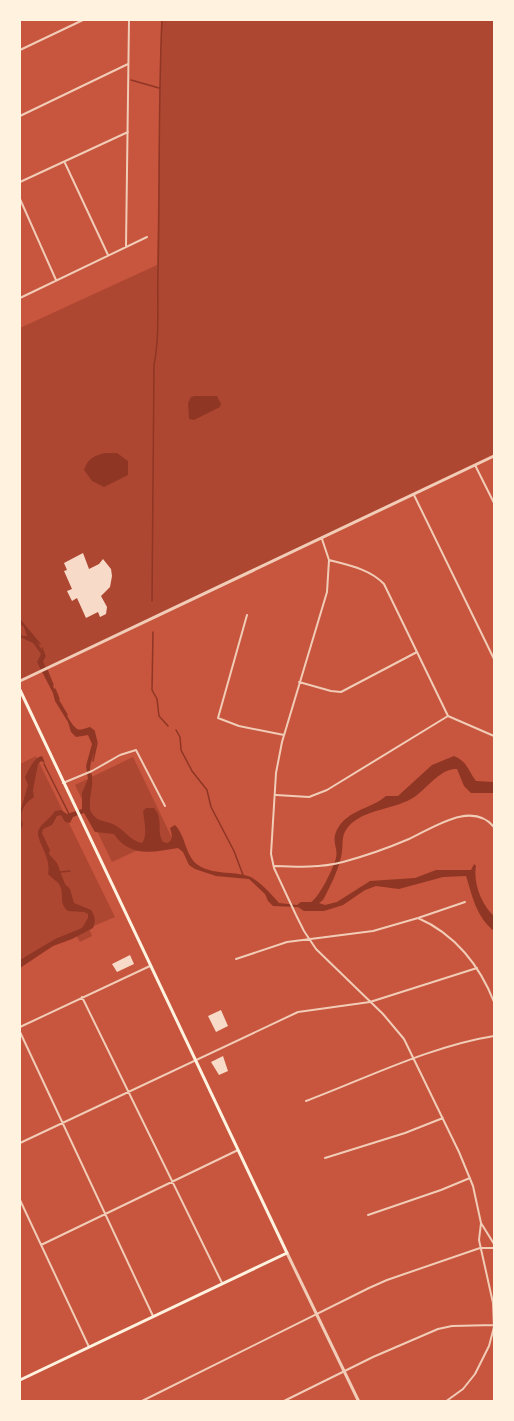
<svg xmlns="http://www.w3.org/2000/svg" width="514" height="1421" viewBox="0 0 514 1421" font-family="Signika,sans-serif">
<rect width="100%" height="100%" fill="#c8553d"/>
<path fill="#ae4732" d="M 161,20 L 494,20 L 494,454 L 20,681 L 20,328 L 157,265 Z
M 36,756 L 115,917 L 89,928 L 92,936 L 80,942 L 75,934 L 20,963 L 20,764 Z
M 133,757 L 175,844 L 138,850 L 112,862 L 75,785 Z"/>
<path fill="#8f3625" d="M 195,396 L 217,396 L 221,404 L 220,407 L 194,420 L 189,419 L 188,403 L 191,397 Z
M 105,453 L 117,453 L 128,461 L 128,475 L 104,487 L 92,481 L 84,470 C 88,458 94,456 105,453 Z
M 20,620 L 35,638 L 45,656 L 43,661 C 49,676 66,721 77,729 C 81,731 86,728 90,727 L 94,730 C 100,751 90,755 90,771 C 90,776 93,780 92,785 C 91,796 85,806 94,816 C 99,822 108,821 115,825 C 125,831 131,841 142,843 C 148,835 144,821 143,811 L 146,808 L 154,808 C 164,819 156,831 163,842 L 167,843 C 174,840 172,835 170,828 L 175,825 C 186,836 185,856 198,865 C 213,875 232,871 248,876 C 259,880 271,894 279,903 L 297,905 L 301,902 L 311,902 C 319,898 334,867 336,858 C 338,849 333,843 335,835 C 343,810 370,810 386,796 L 398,796 L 432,765 L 454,756 C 468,762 468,771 476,781 L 494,782 L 494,793 L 471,793 L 464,786 L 457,769 C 439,768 426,791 411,799 C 391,810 364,809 348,827 C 340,836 344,846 341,857 C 338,871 330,887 323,900 L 319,903 L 325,905 L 337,902 L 370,881 L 415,878 L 436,870 L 471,870 L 474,864 L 476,866 C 473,882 481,904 494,916 L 494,931 C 476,916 473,898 466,876 L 443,877 L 399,889 L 376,886 L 365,890 L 343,905 L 324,911 L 304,911 L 298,907 L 273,906 L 268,901 L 265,894 L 249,879 L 216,876 L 195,869 L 189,865 L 183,852 L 178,848 C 153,852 130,858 114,834 L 95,832 L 84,813 L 73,817 L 70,823 L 65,822 L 61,815 L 57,816 L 52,825 L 43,829 L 42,833 L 50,850 L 49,854 L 57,863 L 65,884 L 70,889 L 74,903 L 91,910 C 95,916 96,921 93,928 L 72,939 L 53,946 L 20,968 L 20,960 L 55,939 L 82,928 L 88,918 L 88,914 L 84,912 L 68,911 C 58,903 65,893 59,884 C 56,881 51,877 48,874 C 52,855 33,838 39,829 C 43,822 49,820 55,811 L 61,810 L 67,814 L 82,809 L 82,793 L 88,779 L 86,766 L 92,744 L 88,735 L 76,737 L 71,732 L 68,722 L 55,701 L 53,693 L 37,662 L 41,654 L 33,643 L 20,637 L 20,634 L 23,636 L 27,636 L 24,627 L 20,624 Z
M 42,756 L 45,763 L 41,761 L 38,764 L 33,790 L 34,797 C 25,803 18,812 23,824 L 20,832 L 20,812 L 28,785 L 25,777 C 29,770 33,758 42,756 Z"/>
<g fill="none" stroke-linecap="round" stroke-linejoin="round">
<path stroke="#8f3625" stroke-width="1.5" d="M 131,80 L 159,88
M 152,601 L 154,365 C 160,335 157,303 158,273 C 160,189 158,104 162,20
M 20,620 L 40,644
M 153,632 L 152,690 L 157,699 L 159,716 L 168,726
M 42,648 L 45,656 L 43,660
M 47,670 L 53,685
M 55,689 L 59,699
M 60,703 L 67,715
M 176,730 L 180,737 L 181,750 L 192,771 L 207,790 L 211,807 L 234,851 L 243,875
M 93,761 L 97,743 L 94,731
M 44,764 L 69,814
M 89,808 C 88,796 93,786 91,774
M 61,872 L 70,871"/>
</g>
<path fill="#f7dbc8" d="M 83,553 L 89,569 L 99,564 L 103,559 L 111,569 L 112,576 L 110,587 L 101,596 L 107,607 L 106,614 L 100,617 L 98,612 L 86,618 L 77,598 L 72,601 L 67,591 L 72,589 L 64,571 L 67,570 L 64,563 Z
M 130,955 L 134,964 L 117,972 L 112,964 Z
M 221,1010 L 228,1026 L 216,1032 L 208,1016 Z
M 223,1056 L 228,1071 L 219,1075 L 211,1062 Z"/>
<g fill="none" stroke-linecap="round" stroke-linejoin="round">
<path stroke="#f1ccb7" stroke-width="2" d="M 20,50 L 83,20
M 20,116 L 128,64
M 65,163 L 108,255
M 20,182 L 128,132
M 20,199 L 56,280
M 126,247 L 129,20
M 20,298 L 147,237
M 475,465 L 494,503
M 414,495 L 494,659
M 322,539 L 329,560 L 327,592 L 282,742 L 276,773 L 271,854 L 274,868 L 296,915 L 304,931 L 316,949 L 383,1014 L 404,1039 L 459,1152 L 473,1186 L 481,1223 L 479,1240 L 493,1303 L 494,1327 L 489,1346 L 475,1374 L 463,1389 L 445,1402
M 329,560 C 348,565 370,569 384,584 L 448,716
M 247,615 L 218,718 L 239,726 L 284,735
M 299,682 L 331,691 L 341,692 L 417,652
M 448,716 L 494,736
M 63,783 L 92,771 L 120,755 L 136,750 L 165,806
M 276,795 L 309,797 L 327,790 L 448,716
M 274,866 C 298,867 320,868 343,862 C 365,856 388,848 409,839 C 433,828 472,800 494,827
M 418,918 C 455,934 480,966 494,1002
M 236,959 L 287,942 L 373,931 L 418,918 L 465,902
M 82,997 L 222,1283
M 20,1027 L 150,966
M 20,1032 L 153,1316
M 306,1101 C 367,1078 431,1046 494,1036
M 20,1143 L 298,1012 L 370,1002 L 477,968
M 325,1158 L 405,1133 L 443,1118
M 20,1200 L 89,1347
M 368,1215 L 441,1190 L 470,1178
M 481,1223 L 494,1244
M 41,1245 L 238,1150
M 140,1402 L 369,1288 L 387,1280 L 480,1248 L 494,1248
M 282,1402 L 373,1357 L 438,1329 L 452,1326 L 494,1325"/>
<path stroke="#f1ccb7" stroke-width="3" d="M 20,681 L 494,456
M 287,1253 L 359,1402"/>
<path stroke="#fff3e0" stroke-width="3" d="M 20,690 L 287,1253 L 20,1380"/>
</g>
<rect width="514" height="1421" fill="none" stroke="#fff3e0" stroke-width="42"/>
</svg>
